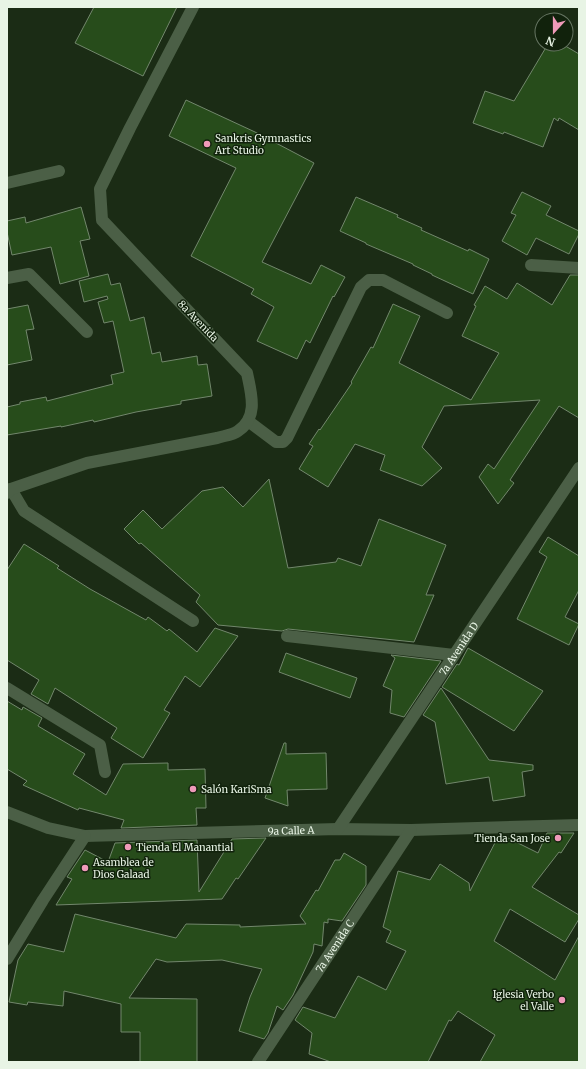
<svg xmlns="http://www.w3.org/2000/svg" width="586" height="1069" viewBox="0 0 586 1069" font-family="Merriweather,serif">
<rect width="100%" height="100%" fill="#1b2c15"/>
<path fill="#274c1b" stroke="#72876c" d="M 94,7 L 177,7 L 143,76 L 75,43 Z
M 548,44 L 562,44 L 579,54 L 579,130 L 559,118 L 558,121 L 554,118 L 543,147 L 504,132 L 503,134 L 473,123 L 485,91 L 514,101 Z
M 186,100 L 255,132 L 314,163 L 262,262 L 311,284 L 321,265 L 345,277 L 334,297 L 333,296 L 310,343 L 306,340 L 297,359 L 257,341 L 274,307 L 251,294 L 254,289 L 191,256 L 236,168 L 169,136 Z
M 522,192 L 551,206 L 546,215 L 579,231 L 579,234 L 569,254 L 536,238 L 527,255 L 502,241 L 516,215 L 511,213 Z
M 356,197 L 398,215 L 397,217 L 422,228 L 421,230 L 468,251 L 469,249 L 489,259 L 473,294 L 432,275 L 432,274 L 413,265 L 413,264 L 366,244 L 366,243 L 340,231 Z
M 81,207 L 90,239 L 80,241 L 89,276 L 60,284 L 51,247 L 12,255 L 7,232 L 7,221 L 25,217 L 26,223 Z
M 108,274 L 111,285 L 120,283 L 130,321 L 144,317 L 152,354 L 160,352 L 162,362 L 197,356 L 198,365 L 207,364 L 212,396 L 181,401 L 181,404 L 136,412 L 94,422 L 93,420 L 61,427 L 61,426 L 7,435 L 7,407 L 20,404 L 20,402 L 46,397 L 47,401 L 113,384 L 111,375 L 124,372 L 113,321 L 104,323 L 98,302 L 108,299 L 107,296 L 84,302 L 79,281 Z
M 570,275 L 579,275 L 579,418 L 559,406 L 510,480 L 514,483 L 498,504 L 479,477 L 488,464 L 494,469 L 540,400 L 444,406 L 422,447 L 442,468 L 422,486 L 380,470 L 385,455 L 355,444 L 328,487 L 299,469 L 313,446 L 309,444 L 319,429 L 320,430 L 352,383 L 351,382 L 371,347 L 373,348 L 393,304 L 420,316 L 399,363 L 471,400 L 499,353 L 462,336 L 476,306 L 474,305 L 485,286 L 507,299 L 517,283 L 552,305 Z
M 28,305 L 34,329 L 26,330 L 32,360 L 7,365 L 7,309 Z
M 269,479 L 288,568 L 336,562 L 338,558 L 361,566 L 379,519 L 446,545 L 426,595 L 434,595 L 414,642 L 288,629 L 282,631 L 218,625 L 196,602 L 200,595 L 141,543 L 139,544 L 124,529 L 143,510 L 162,529 L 202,491 L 223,487 L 243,507 Z
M 548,537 L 579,556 L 579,590 L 565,617 L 579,624 L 569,645 L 517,619 L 547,557 L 539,552 Z
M 24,544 L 59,566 L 57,568 L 90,589 L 146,620 L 148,617 L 167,631 L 169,629 L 197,652 L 215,628 L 238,636 L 200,687 L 185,676 L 164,710 L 170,713 L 143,758 L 111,738 L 117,728 L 55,688 L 48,704 L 31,694 L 39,680 L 7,660 L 7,570 Z
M 468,648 L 543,691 L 514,731 L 442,687 L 457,664 L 459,665 Z
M 286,653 L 357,678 L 350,698 L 279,672 Z
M 391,655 L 441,661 L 404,717 L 390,713 L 392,690 L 383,686 L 395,658 Z
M 441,688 L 489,760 L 533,765 L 533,770 L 522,772 L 525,796 L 493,801 L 489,777 L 446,784 L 435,722 L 423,715 Z
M 7,701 L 22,710 L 23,707 L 42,718 L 38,726 L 85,754 L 73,774 L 106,795 L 123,764 L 168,763 L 168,770 L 205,769 L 206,808 L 196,808 L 197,825 L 121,828 L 124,820 L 79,808 L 78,810 L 23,785 L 27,781 L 7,769 Z
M 284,743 L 286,743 L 286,754 L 326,753 L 327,789 L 287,790 L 288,806 L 265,798 Z
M 547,833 L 574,833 L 561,853 L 559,852 L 532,887 L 579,915 L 579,919 L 565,942 L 510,909 L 494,941 L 555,980 L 579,936 L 579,1062 L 480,1062 L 495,1035 L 458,1011 L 451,1021 L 449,1020 L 428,1062 L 331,1062 L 309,1054 L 312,1033 L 295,1020 L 303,1007 L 335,1018 L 358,976 L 386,990 L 406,951 L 386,942 L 391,931 L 383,927 L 398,871 L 430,880 L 440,864 L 469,883 L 470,891 L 499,835 L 502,835 L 538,853 Z
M 266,838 L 238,879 L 236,878 L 222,899 L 56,905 L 72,879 L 67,877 L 85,850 L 108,862 L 115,843 L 197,840 L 199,892 L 232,839 Z
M 344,853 L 366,866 L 366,885 L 342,921 L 328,919 L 328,923 L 324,922 L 322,946 L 314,944 L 313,952 L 293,995 L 283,1010 L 277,1006 L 268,1033 L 264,1039 L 239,1031 L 250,997 L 262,969 L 222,960 L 167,962 L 156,959 L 129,998 L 197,999 L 197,1062 L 140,1062 L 140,1032 L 121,1032 L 121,1004 L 64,991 L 63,1006 L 28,1002 L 27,1005 L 9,1002 L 18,960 L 28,944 L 64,952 L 75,914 L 176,938 L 186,924 L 240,925 L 240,927 L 306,924 L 300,916 L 316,890 L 318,891 L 335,860 L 340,860 Z"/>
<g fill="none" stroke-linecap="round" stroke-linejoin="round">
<g stroke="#4b5f46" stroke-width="12">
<path d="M 7,183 L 59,171"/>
<path d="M 531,265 L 579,268"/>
<path d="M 7,278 L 29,274 L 87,332"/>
<path d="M 248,421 L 276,442 L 283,442 L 287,438 L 361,287 L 369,280 L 383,280 L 447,313"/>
<path d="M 11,489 L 24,511 L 193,621"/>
<path d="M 7,493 L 11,489 L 87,463 L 217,438 C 223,436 233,435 238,431 C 259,417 251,393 247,373 L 102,220 L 100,189 L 130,128 L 193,7"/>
<path d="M 287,636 L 454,655"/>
<path d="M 7,688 L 100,745 L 105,772"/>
<path id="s1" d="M 7,812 L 48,828 L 85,836 L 338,829 L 411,830 L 579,825"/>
<path id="s2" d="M 338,829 L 579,468"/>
<path d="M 7,959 L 43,900 L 85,836"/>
<path id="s3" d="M 258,1062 L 411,830"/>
</g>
</g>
<g fill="#ef9ab9" stroke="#11220c" stroke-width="1.5">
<circle cx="207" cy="144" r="4"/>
<circle cx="193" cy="789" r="4"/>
<circle cx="558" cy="838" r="4"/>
<circle cx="128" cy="847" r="4"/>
<circle cx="85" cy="868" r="4"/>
<circle cx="562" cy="1000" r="4"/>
</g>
<g text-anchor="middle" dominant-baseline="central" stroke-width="3" stroke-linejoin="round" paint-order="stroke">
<g font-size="10" fill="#e8f4e5" stroke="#11220c" text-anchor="start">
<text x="215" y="138">Sankris Gymnastics<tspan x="215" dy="12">Art Studio</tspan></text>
<text x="201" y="789">Salón KariSma</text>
<text x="550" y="838" text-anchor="end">Tienda San Jose</text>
<text x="136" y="847">Tienda El Manantial</text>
<text x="93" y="862">Asamblea de<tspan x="93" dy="12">Dios Galaad</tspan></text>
<text x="554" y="994" text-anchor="end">Iglesia Verbo<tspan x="554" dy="12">el Valle</tspan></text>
</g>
<g font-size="10" fill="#e8f4e5" stroke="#11220c">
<text transform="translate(198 321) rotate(46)">8a Avenida</text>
<text stroke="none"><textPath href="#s2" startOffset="217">7a Avenida D</textPath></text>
<text stroke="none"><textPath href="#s1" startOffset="288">9a Calle A</textPath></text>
<text stroke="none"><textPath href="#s3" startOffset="139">7a Avenida C</textPath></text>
</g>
</g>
<rect width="586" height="1069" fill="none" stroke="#e8f4e5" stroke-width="16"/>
<g transform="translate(554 32) rotate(201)"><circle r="19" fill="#11220c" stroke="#677663"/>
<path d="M0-3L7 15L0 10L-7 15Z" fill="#ef9ab9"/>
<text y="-6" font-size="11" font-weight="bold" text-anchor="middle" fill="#e8f4e5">N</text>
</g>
</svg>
